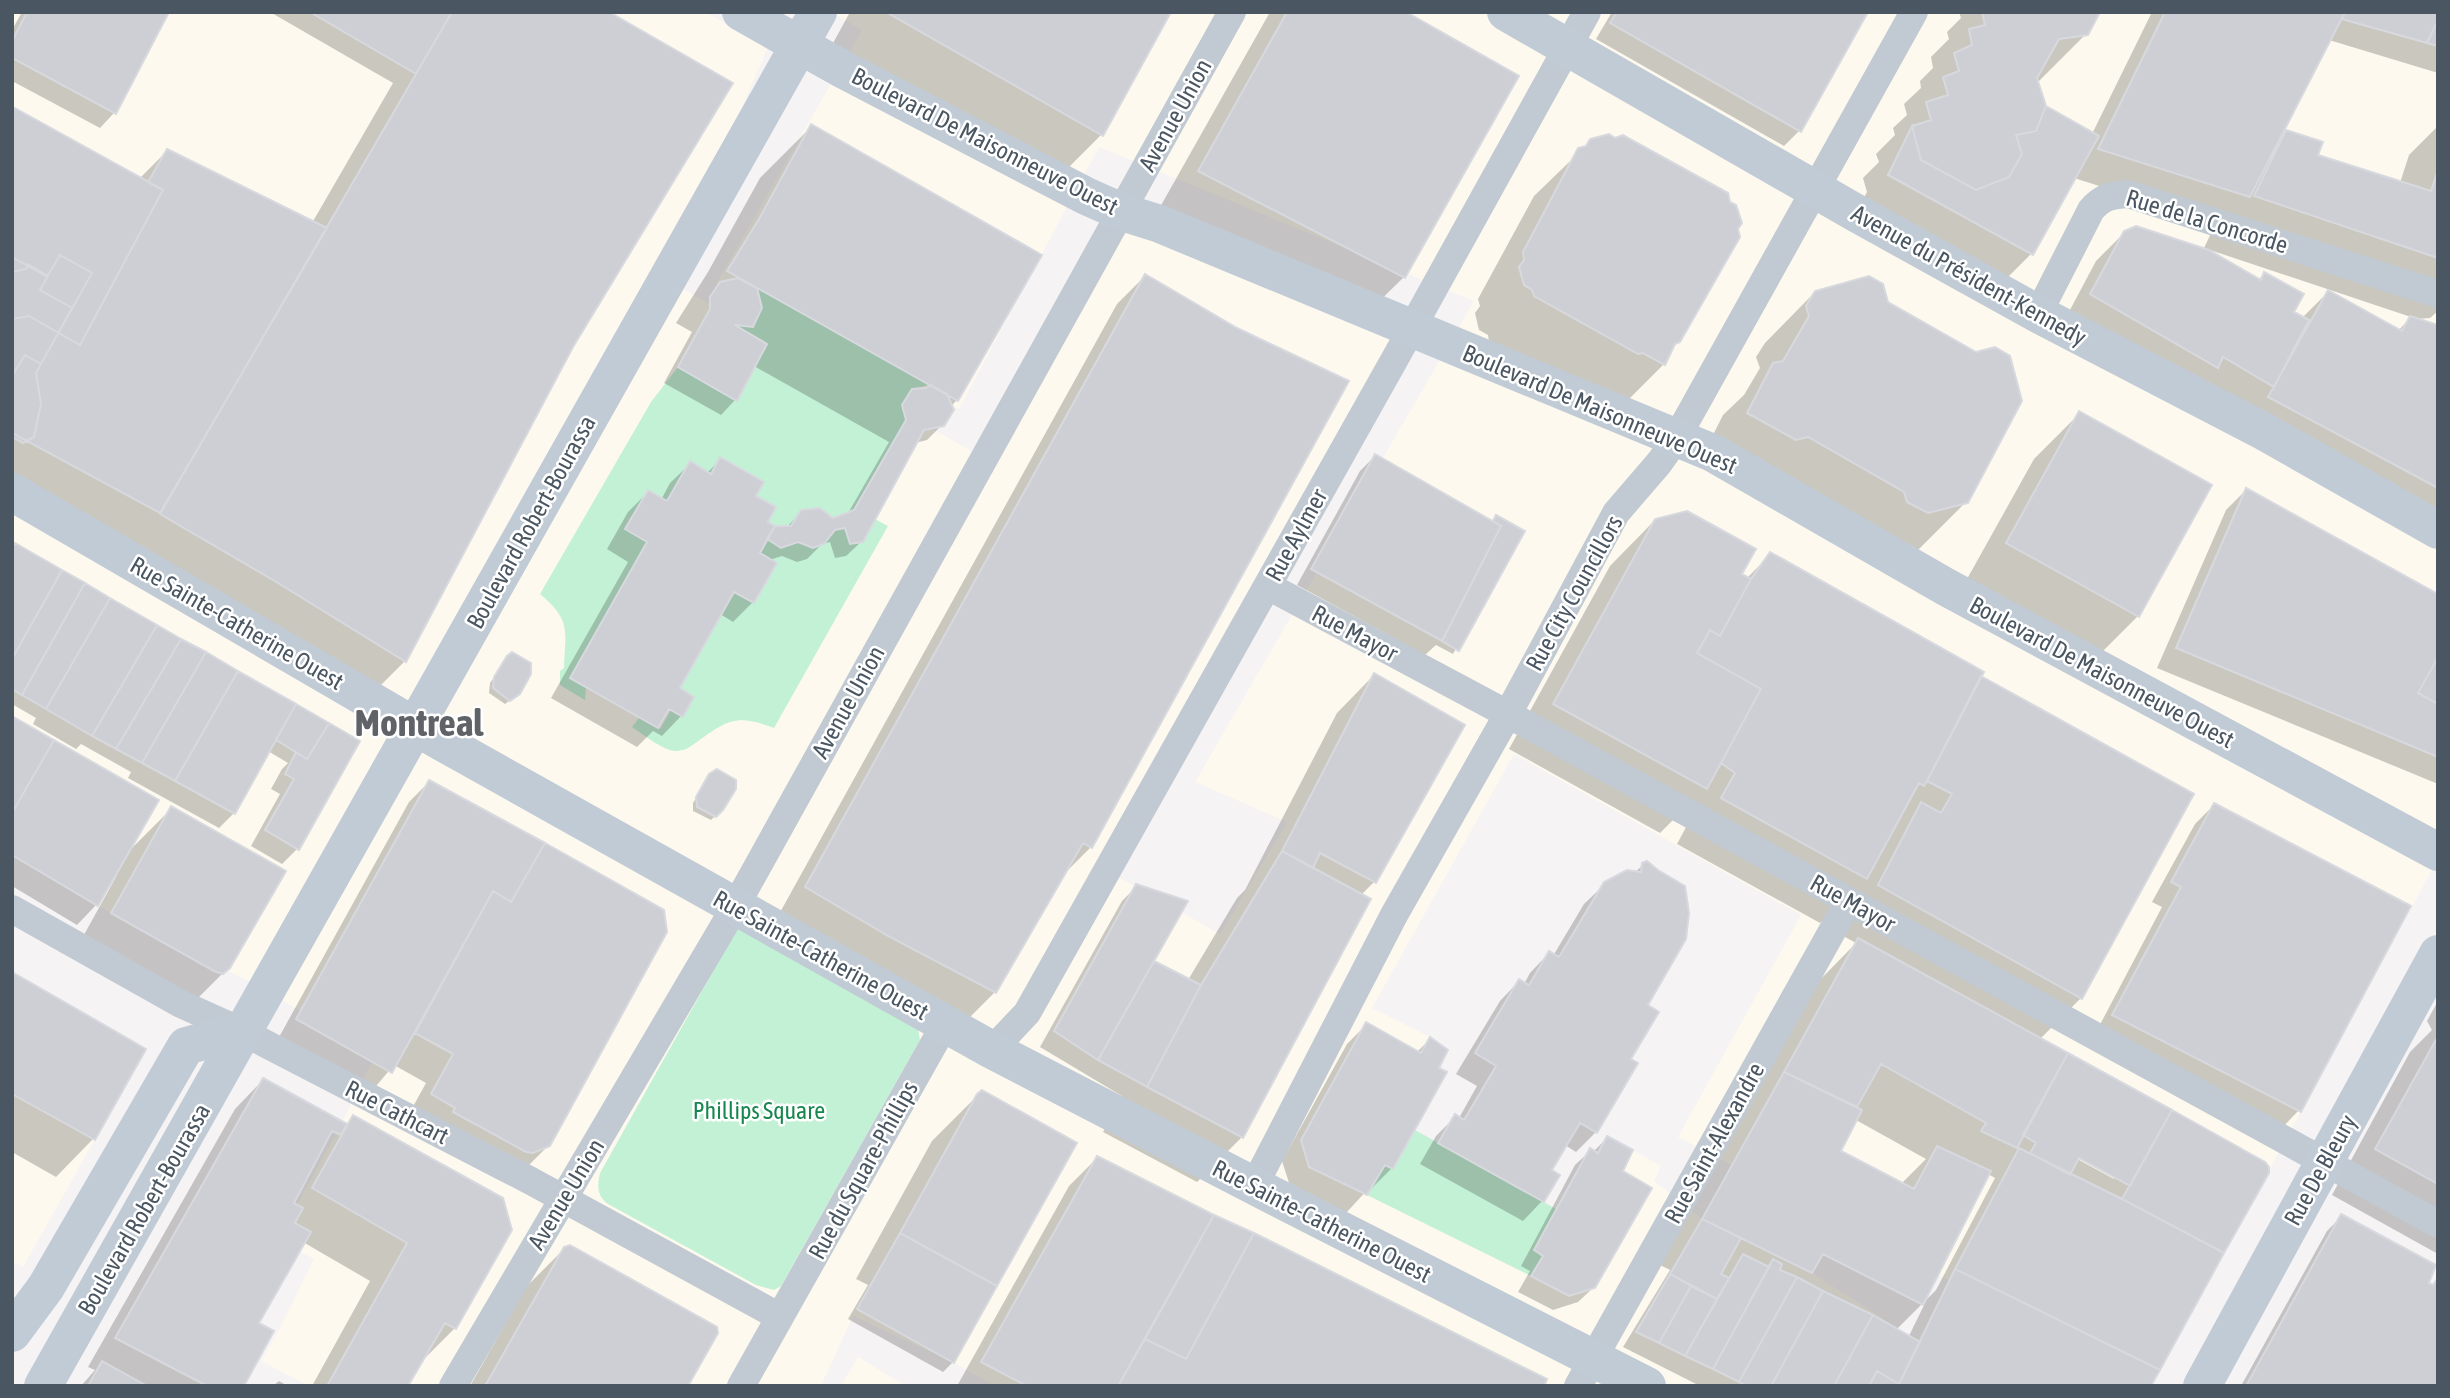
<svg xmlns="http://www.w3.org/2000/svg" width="2450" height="1398" viewBox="0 0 2450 1398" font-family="'Asap Condensed',sans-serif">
<rect width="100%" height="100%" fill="#f5f3f3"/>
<path fill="#fdf9ef" d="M 12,12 L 705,12 L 768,47 L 667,280 L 984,458 L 1122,212 L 1411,329 L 1107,871 L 1220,934 L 1287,822 L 1195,782 L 1474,301 L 1099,147 L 959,409 L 717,282 L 862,30 L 831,12 L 2438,12 L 2438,859 L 2152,1386 L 1948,1386 L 1982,1298 L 1678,1137 L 1801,915 L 1514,754 L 1372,1008 L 1430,1037 L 1448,1050 L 1439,1067 L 1447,1072 L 1393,1169 L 1534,1250 L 1590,1148 L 1598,1152 L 1607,1136 L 1661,1166 L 1654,1181 L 1702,1219 L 1812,1273 L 1920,1342 L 1902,1386 L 995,1386 L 954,1363 L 853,1316 L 821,1386 L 309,1386 L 261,1361 L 280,1328 L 314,1259 L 278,1239 L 339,1128 L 375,1056 L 262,988 L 98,906 L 159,800 L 12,716 Z
M 12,972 L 146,1049 L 23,1267 L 12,1262 Z
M 858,1357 L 906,1386 L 841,1386 Z"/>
<path fill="#c3f1d5" d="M 757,288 L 928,385 L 912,389 L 903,407 L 906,420 L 854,510 L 833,518 L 820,508 L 801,510 L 791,526 L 775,526 L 768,522 L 776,507 L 756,496 L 764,482 L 721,457 L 711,474 L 690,462 L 667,501 L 647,490 L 625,529 L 647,542 L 570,678 L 586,687 L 585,700 L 560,685 L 560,671 L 564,668 C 565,630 572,621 540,594 L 651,402 L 678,367 L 737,400 L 767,345 L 735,325 L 753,326 L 762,308 Z
M 875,519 L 888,526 L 774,728 C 734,713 727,721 694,744 C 687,749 683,751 674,751 C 661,749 643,734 632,727 L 639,718 L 660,729 L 671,710 L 683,717 L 694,697 L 680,688 L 734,592 L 754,603 L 777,563 L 760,553 L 767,539 L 781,547 L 798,542 L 813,547 L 824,544 L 835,530 L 845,528 L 850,543 L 863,542 Z
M 738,927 L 917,1024 L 920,1040 L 781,1286 L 774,1290 L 756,1285 L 608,1204 C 597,1196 597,1187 600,1173 Z
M 1415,1130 L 1556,1209 L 1534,1250 L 1543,1256 L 1531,1276 L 1367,1195 L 1385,1165 L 1394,1169 Z"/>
<path fill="#0003" fill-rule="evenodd" d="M 22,12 L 167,12 L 114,113 L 100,128 L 12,81 L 12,30 Z
M 270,12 L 606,12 L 572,346 L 405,661 L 360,706 L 12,476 L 12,111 L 139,179 L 167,151 L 312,223 L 393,83 Z
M 850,12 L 1168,12 L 1101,135 L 1051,185 L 826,56 Z
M 1270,12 L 1403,12 L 1404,277 L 1358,322 L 1155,216 Z
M 1612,12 L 1866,12 L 1799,131 L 1784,146 L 1596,39 Z
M 1959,12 L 2098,12 L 2086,34 L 2037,83 L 2045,109 L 2092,134 L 2152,12 L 2438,12 L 2438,73 L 2329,40 L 2278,140 L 2286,132 L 2315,156 L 2400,183 L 2409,155 L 2438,126 L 2438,311 L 2430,318 L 2416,319 L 2438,327 L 2438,545 L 2063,323 L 2096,261 L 2125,232 L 2203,250 L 2216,223 L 2074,178 L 2031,254 L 2003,282 L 1861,203 L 1867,192 L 1863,178 L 1879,162 L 1876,154 L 1895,135 L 1893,128 L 1907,115 L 1904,104 L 1921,88 L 1920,81 L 1933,68 L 1931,57 L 1949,39 L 1947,32 L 1961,18 ZM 2207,249 L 2411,317 L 2398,331 L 2328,292 L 2302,318 L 2292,313 L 2264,274 L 2258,280 ZM 2301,334 L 2305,334 L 2283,373 L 2280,372 Z
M 811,127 L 957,400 L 950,407 L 942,425 L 927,440 L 915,443 L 862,541 L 846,556 L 835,558 L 830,542 L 822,544 L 807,559 L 797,562 L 782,556 L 769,560 L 753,602 L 733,622 L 720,614 L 678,689 L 692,697 L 681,716 L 662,736 L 653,731 L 637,747 L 551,698 L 628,562 L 607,549 L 628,512 L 648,492 L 661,500 L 670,483 L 690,464 L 707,473 L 721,459 L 754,496 L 765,523 L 774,528 L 786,528 L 802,511 L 833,520 L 847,515 L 889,442 L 754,366 L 735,400 L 721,415 L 664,383 L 692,332 L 676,323 L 708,272 L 760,178 Z
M 1591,141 L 1679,341 L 1671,349 L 1664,364 L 1619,409 L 1489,341 L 1488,335 L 1479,330 L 1475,313 L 1480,306 L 1478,299 L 1534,196 Z
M 1145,276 L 1091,847 L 1063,875 L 995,992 L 967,1020 L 778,916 L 1117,304 Z
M 1815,292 L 1886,304 L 1966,502 L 1916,552 L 1699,463 L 1723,415 L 1744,395 L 1760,368 L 1756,357 L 1765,343 Z
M 2079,414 L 2138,616 L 2093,661 L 1962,588 L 2034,459 Z
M 1375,456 L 1491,522 L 1496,517 L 1522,531 L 1453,654 L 1436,645 L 1425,655 L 1297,585 L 1360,471 Z
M 2246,490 L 2438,596 L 2438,784 L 2157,668 L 2226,510 Z
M 1655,520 L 1746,579 L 1771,554 L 1979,677 L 2081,998 L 2039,1040 L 2267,1168 L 2149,1386 L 1700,1386 L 1623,1347 L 1670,1270 L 1658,1264 L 1814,986 L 1856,943 L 1834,931 L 1855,888 L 1820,923 L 1677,844 L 1691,818 L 1681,812 L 1660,833 L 1509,749 L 1610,566 ZM 1856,1120 L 1926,1159 L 1901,1184 L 1839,1152 ZM 2072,1152 L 2114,1175 L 2114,1179 L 2070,1155 ZM 1988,1174 L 1995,1178 L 1936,1290 L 1927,1299 L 1908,1338 L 1895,1331 L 1923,1303 Z
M 12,544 L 358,742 L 297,849 L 282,864 L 251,846 L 280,794 L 271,789 L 282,769 L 288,763 L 268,751 L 234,813 L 219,828 L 128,778 L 131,772 L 81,744 L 76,749 L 33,724 L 36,718 L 12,704 Z
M 508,658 L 513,698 L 505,704 L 489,693 L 490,683 Z
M 1374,675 L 1463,726 L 1374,882 L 1361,895 L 1242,1137 L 1197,1182 L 1103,1132 L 1122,1096 L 1040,1047 L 1122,901 L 1137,886 L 1152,962 L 1188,980 L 1237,898 L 1245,890 L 1337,713 Z
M 12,718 L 129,851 L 172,808 L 229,967 L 190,1006 L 75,951 L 116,877 L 113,875 L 96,905 L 77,925 L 12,886 Z
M 710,776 L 722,809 L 711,820 L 693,811 L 693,803 Z
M 429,782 L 545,845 L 549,1145 L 520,1174 L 504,1180 L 497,1179 L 426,1141 L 404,1123 L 426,1083 L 394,1065 L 371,1092 L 278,1039 L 409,802 Z
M 2214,805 L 2299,1110 L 2280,1130 L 2094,1036 L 2162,907 L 2152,902 L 2195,824 Z
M 1643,865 L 1646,1006 L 1628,1059 L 1596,1132 L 1576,1152 L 1565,1145 L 1550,1171 L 1558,1176 L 1542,1201 L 1523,1221 L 1420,1164 L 1436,1136 L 1455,1117 L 1459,1118 L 1477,1086 L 1456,1074 L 1500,1001 L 1519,981 L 1524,984 L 1530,973 L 1549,953 L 1553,956 L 1584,904 L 1605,884 L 1634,873 Z
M 12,974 L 144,1050 L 93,1139 L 56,1177 L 12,1152 Z
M 2438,1001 L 2438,1254 L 2332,1195 L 2410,1052 L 2432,1030 L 2427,1021 Z
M 1367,1024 L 1417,1052 L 1430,1039 L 1392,1168 L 1372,1188 L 1370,1187 L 1346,1213 L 1290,1186 L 1282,1161 L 1347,1044 Z
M 263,1080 L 345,1125 L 354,1117 L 455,1328 L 419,1364 L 406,1386 L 312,1386 L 370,1281 L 303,1242 L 256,1324 L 242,1386 L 81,1386 L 95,1370 L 88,1367 L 235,1109 Z
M 978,1095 L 953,1362 L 943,1372 L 848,1319 L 868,1285 L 856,1279 L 932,1141 Z
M 1607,1138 L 1620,1172 L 1594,1287 L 1578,1302 L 1553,1310 L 1518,1292 L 1530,1271 L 1521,1266 L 1575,1165 L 1590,1151 L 1593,1152 Z
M 1097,1158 L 1253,1235 L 1542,1386 L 957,1386 L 1069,1186 Z
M 2342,1216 L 2426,1284 L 2431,1286 L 2438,1280 L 2438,1386 L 2241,1386 L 2327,1231 Z
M 565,1248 L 686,1386 L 470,1386 L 527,1286 Z
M 279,1381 L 288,1386 L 273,1386 Z"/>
<path fill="#cdcfd5" stroke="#d7d9de" stroke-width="2" d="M 27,12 L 169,12 L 116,114 L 12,58 L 12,41 Z
M 310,12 L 452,12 L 416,74 Z
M 452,12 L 609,12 L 733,83 L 573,347 L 406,662 L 278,583 L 160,514 Z
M 886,12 L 1171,12 L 1103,136 Z
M 1287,12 L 1406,12 L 1519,76 L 1405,278 L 1198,171 Z
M 1617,12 L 1868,12 L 1801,132 L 1610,23 Z
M 1982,12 L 2100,12 L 2088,35 L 2059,39 L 2037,78 L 2046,106 L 2036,131 L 2016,135 L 2022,154 L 2009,177 L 1976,190 L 1921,160 L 1912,126 L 1931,120 L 1926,102 L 1948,95 L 1943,77 L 1959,71 L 1954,53 L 1972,45 L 1969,29 L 1985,25 Z
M 2165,12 L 2345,12 L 2250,197 L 2098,149 Z
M 2345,12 L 2438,12 L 2438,20 L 2427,43 L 2342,19 Z
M 2438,20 L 2438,46 L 2427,43 Z
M 2046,106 L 2099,136 L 2033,255 L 1888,175 L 1912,126 L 1921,160 L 1976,190 L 2009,177 L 2022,154 L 2016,135 L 2036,131 Z
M 13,107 L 163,190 L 80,345 L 29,316 L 12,319 Z
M 811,124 L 1042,255 L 958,401 L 727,271 L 759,219 Z
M 2286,130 L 2323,142 L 2318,155 L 2431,191 L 2438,170 L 2438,258 L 2254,196 Z
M 1609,134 L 1615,138 L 1623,135 L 1728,193 L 1730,202 L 1736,205 L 1742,223 L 1738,229 L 1740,237 L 1680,342 L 1675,344 L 1665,365 L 1643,353 L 1638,354 L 1534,296 L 1532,290 L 1524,285 L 1519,267 L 1524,260 L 1523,252 L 1578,148 L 1586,146 L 1590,139 Z
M 167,149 L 327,228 L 160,513 L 12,433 L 12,319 L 29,316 L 80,345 L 163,190 L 148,182 Z
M 2136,226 L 2209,250 L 2261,280 L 2264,272 L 2304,294 L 2294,312 L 2309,320 L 2274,387 L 2223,357 L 2218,368 L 2090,294 L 2124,231 Z
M 60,255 L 92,273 L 36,373 L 41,404 L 34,437 L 23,443 L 12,437 L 12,257 L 47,277 Z
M 28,264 L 48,276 L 40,290 L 72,308 L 41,364 L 25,355 L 12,376 L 12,272 L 26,269 Z
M 1145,274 L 1237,328 L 1349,381 L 1092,848 L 1083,843 L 996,993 L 888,936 L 805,887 Z
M 1869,276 L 1883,284 L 1888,302 L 1976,352 L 1995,347 L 2010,356 L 2022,401 L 1968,503 L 1928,513 L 1907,502 L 1904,492 L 1808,437 L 1796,440 L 1747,413 L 1773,363 L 1783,361 L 1809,316 L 1806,306 L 1815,291 Z
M 738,278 L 757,288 L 762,308 L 753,327 L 735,325 L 767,344 L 737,401 L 678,367 L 710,309 L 710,297 L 720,282 Z
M 2328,290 L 2402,331 L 2410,316 L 2438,325 L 2438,488 L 2268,397 Z
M 931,385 L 947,394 L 954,410 L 944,426 L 924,430 L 863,542 L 850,544 L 845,528 L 835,530 L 824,544 L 813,548 L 798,542 L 781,548 L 767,539 L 775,526 L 791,526 L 801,510 L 820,508 L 833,518 L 854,510 L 906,420 L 902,405 L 912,389 L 926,388 Z
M 2079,411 L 2212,485 L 2139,617 L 2006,543 Z
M 1375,454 L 1501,526 L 1442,641 L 1311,569 Z
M 720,457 L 764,482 L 756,496 L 776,507 L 768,522 L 775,526 L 760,553 L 777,563 L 754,603 L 734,592 L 680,688 L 694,697 L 683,717 L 669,709 L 658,728 L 570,678 L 647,542 L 625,529 L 648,490 L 667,501 L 690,461 L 711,474 Z
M 2246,488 L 2438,594 L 2438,757 L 2176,648 Z
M 1687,511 L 1756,549 L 1742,574 L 1751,579 L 1720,636 L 1710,630 L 1697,653 L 1761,689 L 1707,789 L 1553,704 L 1655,519 Z
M 1496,515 L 1525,531 L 1459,651 L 1442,641 L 1501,526 L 1493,521 Z
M 15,543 L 62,570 L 12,659 L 12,548 Z
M 1770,552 L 1984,672 L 1927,781 L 1924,786 L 1919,783 L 1867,879 L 1721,798 L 1735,773 L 1721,763 L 1761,689 L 1697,653 L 1710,630 L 1720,636 L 1751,579 Z
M 62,570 L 85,583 L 22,695 L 12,689 L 12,659 Z
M 85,583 L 110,598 L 46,709 L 22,695 Z
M 110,598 L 157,625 L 92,736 L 46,709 Z
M 157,625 L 181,639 L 116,749 L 92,736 Z
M 181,639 L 206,652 L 142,763 L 116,749 Z
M 206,652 L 238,671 L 175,781 L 142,763 Z
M 512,652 L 531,663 L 531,674 L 520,694 L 510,701 L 493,688 L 494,677 L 507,656 Z
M 2438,657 L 2438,704 L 2418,693 Z
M 238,671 L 296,704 L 235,814 L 175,781 Z
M 1374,673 L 1465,725 L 1376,883 L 1320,853 L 1313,868 L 1282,851 Z
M 1981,676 L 2194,794 L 2082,999 L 1878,885 L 1921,802 L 1941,813 L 1952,794 L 1927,781 Z
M 296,704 L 329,723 L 307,759 L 276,740 Z
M 12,716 L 54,740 L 12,813 Z
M 329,723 L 360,741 L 299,850 L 265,830 L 294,779 L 285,774 L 296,752 L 307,759 Z
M 54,740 L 159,800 L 98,906 L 12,855 L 12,813 Z
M 717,769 L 736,780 L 736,789 L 723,810 L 716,817 L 697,807 L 696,797 L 709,774 Z
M 429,780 L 545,843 L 511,902 L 493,891 L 392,1073 L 296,1019 Z
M 2214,803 L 2411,906 L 2301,1112 L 2112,1015 L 2181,887 L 2171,882 Z
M 171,806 L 286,871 L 230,968 L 223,974 L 214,971 L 111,913 Z
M 545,843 L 664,910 L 667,932 L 550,1146 L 533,1153 L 526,1152 L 453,1112 L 455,1108 L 431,1094 L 453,1054 L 415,1033 L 493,891 L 511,902 Z
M 1282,851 L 1371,899 L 1243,1138 L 1147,1087 L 1201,985 Z
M 1647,861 L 1658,870 L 1685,886 L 1689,913 L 1686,939 L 1648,1005 L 1659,1012 L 1631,1059 L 1638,1063 L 1597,1133 L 1580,1123 L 1552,1170 L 1560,1175 L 1544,1202 L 1438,1143 L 1455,1114 L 1464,1120 L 1496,1066 L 1475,1053 L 1519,979 L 1529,985 L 1549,951 L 1559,957 L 1604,882 L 1627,870 L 1641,872 L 1642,863 Z
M 1136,884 L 1188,901 L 1098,1060 L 1054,1031 Z
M 1858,938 L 2068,1053 L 2017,1148 L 1981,1131 L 1986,1123 L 1881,1064 L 1857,1107 L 1784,1072 Z
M 1154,961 L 1201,985 L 1147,1087 L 1098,1060 Z
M 12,972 L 146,1049 L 95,1140 L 12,1094 Z
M 1366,1022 L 1421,1053 L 1430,1037 L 1448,1050 L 1439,1068 L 1447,1072 L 1393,1169 L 1385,1165 L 1367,1195 L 1309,1167 L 1301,1140 Z
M 2438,1036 L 2438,1184 L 2375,1149 Z
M 2068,1053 L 2172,1110 L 2130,1186 L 2079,1158 L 2070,1175 L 2030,1153 L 2036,1143 L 2023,1135 Z
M 1784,1072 L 1862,1110 L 1841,1151 L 1914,1189 L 1937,1146 L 1991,1171 L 1923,1305 L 1823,1254 L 1812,1273 L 1702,1219 Z
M 263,1078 L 347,1124 L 341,1135 L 332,1131 L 294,1203 L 303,1208 L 295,1223 L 311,1232 L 259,1323 L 274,1331 L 244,1386 L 207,1386 L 115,1338 Z
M 982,1090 L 1077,1143 L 997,1286 L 900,1233 L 977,1094 Z
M 2172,1110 L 2265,1162 L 2269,1167 L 2269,1173 L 2224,1253 L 2122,1199 Z
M 353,1115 L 503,1198 L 512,1230 L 456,1329 L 445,1323 L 408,1386 L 327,1386 L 407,1243 L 312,1188 Z
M 1607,1136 L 1633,1150 L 1623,1171 L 1652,1188 L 1595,1288 L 1569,1296 L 1531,1276 L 1543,1256 L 1534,1250 L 1590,1148 L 1598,1153 Z
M 2019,1148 L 2122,1199 L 2224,1253 L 2160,1370 L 1955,1269 Z
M 1097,1156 L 1214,1215 L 1118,1386 L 1027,1386 L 981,1362 Z
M 2341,1214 L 2436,1265 L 2429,1283 L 2433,1285 L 2438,1278 L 2438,1386 L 2246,1386 Z
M 1214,1215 L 1254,1233 L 1186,1359 L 1145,1339 Z
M 1702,1219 L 1741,1238 L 1721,1274 L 1729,1278 L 1717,1299 L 1670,1274 Z
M 900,1233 L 997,1286 L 954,1363 L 857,1309 Z
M 1254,1233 L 1547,1379 L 1544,1386 L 1118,1386 L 1145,1339 L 1186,1359 Z
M 570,1245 L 717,1327 L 718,1333 L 688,1386 L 485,1386 L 564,1247 Z
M 1743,1254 L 1769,1267 L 1713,1369 L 1685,1356 Z
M 1773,1259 L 1782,1264 L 1780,1270 L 1797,1277 L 1739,1382 L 1713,1369 Z
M 1955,1269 L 2160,1370 L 2151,1386 L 1902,1386 L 1899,1384 Z
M 1670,1274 L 1691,1286 L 1659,1343 L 1636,1332 Z
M 1797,1277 L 1823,1291 L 1771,1386 L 1747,1386 L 1739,1382 Z
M 1691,1286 L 1717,1299 L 1685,1356 L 1659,1343 Z
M 1823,1291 L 1873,1315 L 1834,1386 L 1771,1386 Z
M 1873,1315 L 1920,1342 L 1899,1384 L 1877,1371 L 1869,1386 L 1834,1386 Z
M 102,1361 L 147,1386 L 88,1386 Z
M 1877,1371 L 1899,1384 L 1902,1386 L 1869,1386 Z"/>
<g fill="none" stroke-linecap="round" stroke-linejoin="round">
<path stroke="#c1cad2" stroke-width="28" d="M 2038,314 L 2091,210 C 2102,197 2111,195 2128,194 L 2438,294
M 1268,586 L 1526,724 L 2438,1224
M 12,909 L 181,1004 L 241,1031 L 531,1181 L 780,1317
M 992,1050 L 1027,1013 L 1397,355 L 1587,12
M 1254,1186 L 1394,915 L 1508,714 L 1616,513 L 1659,463 L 1676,439 L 1914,12
M 453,1386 L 735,907 L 1232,12
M 741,1386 L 945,1024
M 1578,1386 L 1849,901"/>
<path stroke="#c1cbd6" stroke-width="38" d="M 741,12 L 844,70 L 1086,196 L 1122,212 L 1160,224 L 1713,453 L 1946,587 L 2438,852
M 1506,12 L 1856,213 L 2038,314 L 2265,432 L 2438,530
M 12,492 L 442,742 L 992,1050 L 1270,1194 L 1647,1386
M 12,1333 L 46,1287 L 186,1046 L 241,1031
M 43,1386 L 818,12
M 2202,1386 L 2438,954"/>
</g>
<g text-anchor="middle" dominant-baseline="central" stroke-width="5" stroke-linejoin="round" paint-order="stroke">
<g font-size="24" fill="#4a5661" stroke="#fff">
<text transform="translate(1175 115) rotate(-61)">Avenue Union</text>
<text transform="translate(985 141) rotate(27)">Boulevard De Maisonneuve Ouest</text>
<text transform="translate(2207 221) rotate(17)">Rue de la Concorde</text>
<text transform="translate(1969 275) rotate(29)">Avenue du Président-Kennedy</text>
<text transform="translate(1600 409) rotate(23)">Boulevard De Maisonneuve Ouest</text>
<text transform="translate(531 522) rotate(-61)">Boulevard Robert-Bourassa</text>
<text transform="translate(1296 535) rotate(-61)">Rue Aylmer</text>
<text transform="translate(1574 593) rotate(-61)">Rue City Councillors</text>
<text transform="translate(237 623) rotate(30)">Rue Sainte-Catherine Ouest</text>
<text transform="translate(1355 633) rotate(28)">Rue Mayor</text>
<text transform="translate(2102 672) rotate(28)">Boulevard De Maisonneuve Ouest</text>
<text transform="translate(848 702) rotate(-61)">Avenue Union</text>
<text transform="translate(1853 903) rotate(29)">Rue Mayor</text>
<text transform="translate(821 955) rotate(29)">Rue Sainte-Catherine Ouest</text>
<text transform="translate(397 1112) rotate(27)">Rue Cathcart</text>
<text transform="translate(1714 1143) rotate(-61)">Rue Saint-Alexandre</text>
<text transform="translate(863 1170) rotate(-61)">Rue du Square-Phillips</text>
<text transform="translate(2320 1170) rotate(-61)">Rue De Bleury</text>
<text transform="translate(566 1194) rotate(-59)">Avenue Union</text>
<text transform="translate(144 1209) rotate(-60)">Boulevard Robert-Bourassa</text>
<text transform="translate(1322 1221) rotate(27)">Rue Sainte-Catherine Ouest</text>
</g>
<g font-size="24" fill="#17864f" stroke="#fff">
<text x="759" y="1110">Phillips Square</text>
</g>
<g font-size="38" font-weight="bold" fill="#5f6368" stroke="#fff">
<text x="419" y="722">Montreal</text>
</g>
</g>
<rect width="2450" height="1398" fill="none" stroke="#4a5661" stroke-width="28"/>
</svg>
